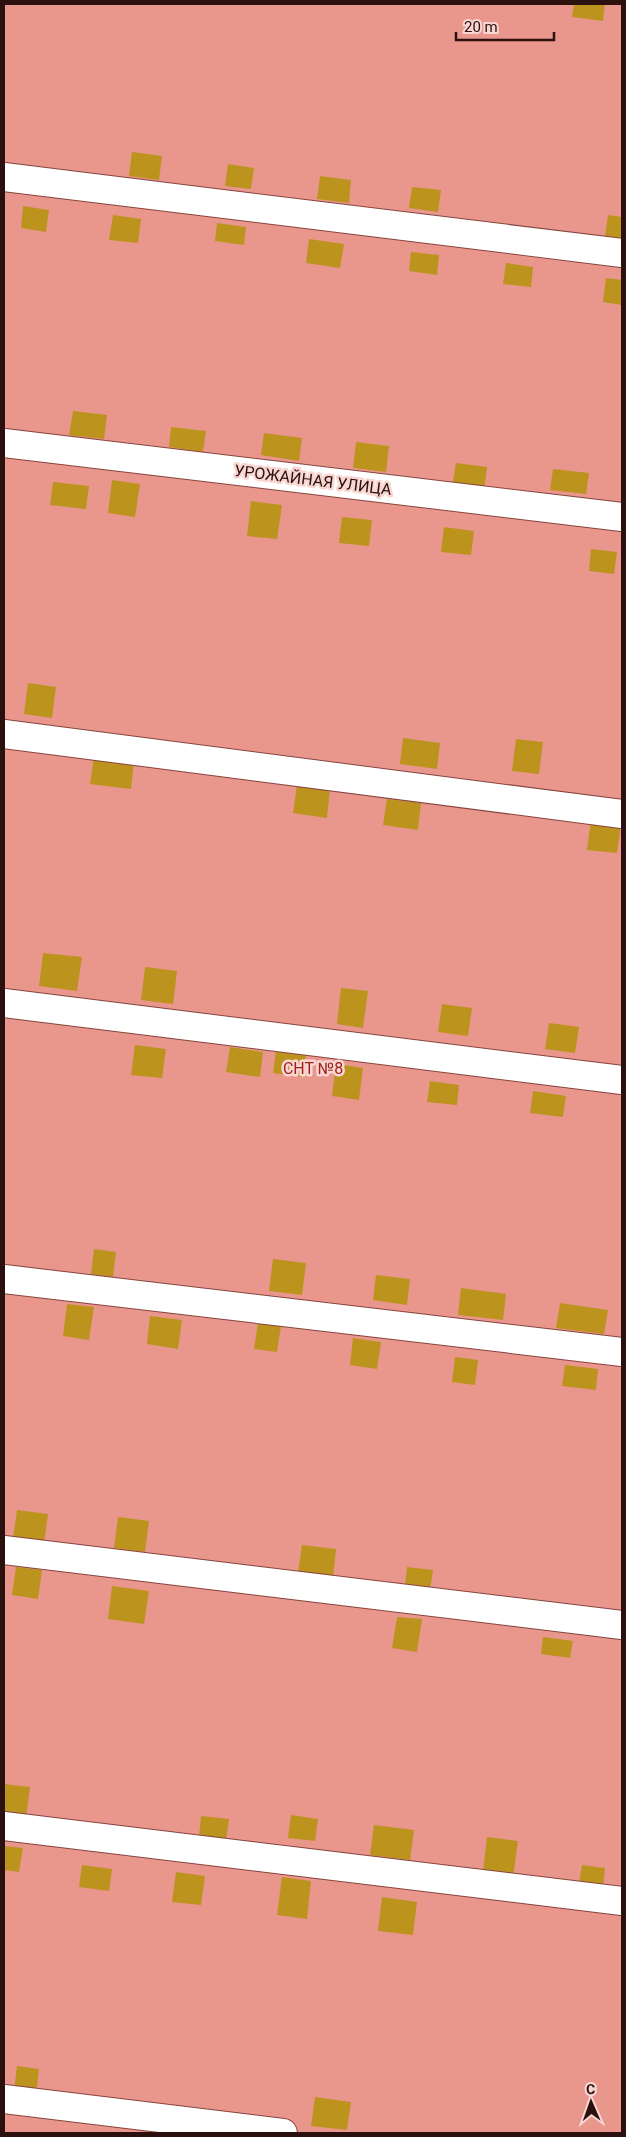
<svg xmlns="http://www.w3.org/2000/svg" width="626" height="2137" viewBox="0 0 626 2137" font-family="Roboto,sans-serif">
<rect width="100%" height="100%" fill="#f6c6bf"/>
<path fill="#e9978d" d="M 4,4 L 622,4 L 622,2133 L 4,2133 Z"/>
<path fill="#bc931d" d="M 574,4 L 605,4 L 603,21 L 572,17 Z
M 132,152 L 162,156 L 159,180 L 129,176 Z
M 228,164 L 254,168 L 251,189 L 225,186 Z
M 320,176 L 351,180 L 349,203 L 317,199 Z
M 412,187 L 441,190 L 438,212 L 409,208 Z
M 23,206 L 49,210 L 46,232 L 21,228 Z
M 113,215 L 141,219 L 138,243 L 109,240 Z
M 608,215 L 622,217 L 622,238 L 605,236 Z
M 217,223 L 246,227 L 244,245 L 215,241 Z
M 309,239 L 344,244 L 340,268 L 306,263 Z
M 411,252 L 439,255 L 437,275 L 409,271 Z
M 506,263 L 533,267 L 531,287 L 503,284 Z
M 606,278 L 622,280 L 622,305 L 603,302 Z
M 73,411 L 107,415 L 104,439 L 69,435 Z
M 171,427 L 206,431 L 203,452 L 169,447 Z
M 264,433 L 302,438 L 299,461 L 261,455 Z
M 356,442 L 389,446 L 386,472 L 353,468 Z
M 456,463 L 487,467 L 484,492 L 452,487 Z
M 553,469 L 589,473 L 586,494 L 550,490 Z
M 112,480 L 140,484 L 135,517 L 108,513 Z
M 53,482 L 89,486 L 86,509 L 50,505 Z
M 251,501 L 282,505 L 277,539 L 247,536 Z
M 342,517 L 372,520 L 369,546 L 339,543 Z
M 444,527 L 474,531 L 471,555 L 441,552 Z
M 591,549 L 617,552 L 614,574 L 589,571 Z
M 28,683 L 56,687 L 52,718 L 24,714 Z
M 403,738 L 440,743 L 437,769 L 400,764 Z
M 516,739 L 543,742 L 539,774 L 512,771 Z
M 94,756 L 134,761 L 131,789 L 90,784 Z
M 297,785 L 330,789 L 327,818 L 293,813 Z
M 387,799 L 421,803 L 418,830 L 383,825 Z
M 591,819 L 621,824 L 617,853 L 587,850 Z
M 43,953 L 82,957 L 77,991 L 39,986 Z
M 145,967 L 177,971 L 173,1004 L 141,1000 Z
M 341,988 L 368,991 L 363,1028 L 337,1024 Z
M 442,1004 L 472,1008 L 468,1036 L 438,1032 Z
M 549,1023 L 579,1027 L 575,1053 L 545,1049 Z
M 135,1045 L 166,1049 L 162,1078 L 131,1075 Z
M 230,1047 L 263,1052 L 260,1077 L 226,1072 Z
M 276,1050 L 306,1054 L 303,1077 L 273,1073 Z
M 336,1064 L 363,1068 L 359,1100 L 332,1096 Z
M 430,1081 L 459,1085 L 457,1105 L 427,1102 Z
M 533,1091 L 566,1096 L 563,1117 L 530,1113 Z
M 94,1249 L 116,1252 L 113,1277 L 91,1274 Z
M 273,1259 L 306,1263 L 302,1295 L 269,1291 Z
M 376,1275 L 410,1279 L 407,1305 L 373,1300 Z
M 461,1288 L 506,1294 L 503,1320 L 458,1315 Z
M 560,1303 L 608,1310 L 604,1334 L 556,1328 Z
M 67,1304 L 94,1307 L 89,1340 L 63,1336 Z
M 150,1316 L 182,1320 L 178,1349 L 147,1344 Z
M 258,1323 L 281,1326 L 277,1352 L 254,1349 Z
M 353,1338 L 381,1342 L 377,1369 L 350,1365 Z
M 455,1357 L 478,1360 L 475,1385 L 452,1382 Z
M 565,1365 L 598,1369 L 596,1390 L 562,1386 Z
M 17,1510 L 48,1514 L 44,1543 L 13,1539 Z
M 118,1517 L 149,1521 L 145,1552 L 114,1548 Z
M 302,1545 L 336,1549 L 333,1578 L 298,1573 Z
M 16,1567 L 42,1570 L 38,1599 L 12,1595 Z
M 407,1567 L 433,1570 L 429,1596 L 404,1594 Z
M 112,1586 L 149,1591 L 144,1624 L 108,1619 Z
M 397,1617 L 422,1619 L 417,1652 L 392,1648 Z
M 543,1637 L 573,1641 L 570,1658 L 541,1654 Z
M 4,1784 L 30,1787 L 26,1817 L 4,1814 Z
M 291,1815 L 318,1819 L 315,1841 L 288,1838 Z
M 201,1816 L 229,1819 L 226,1840 L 199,1837 Z
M 374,1825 L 414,1830 L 410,1860 L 370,1855 Z
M 487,1837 L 518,1841 L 513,1877 L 483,1872 Z
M 4,1846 L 23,1848 L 19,1872 L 4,1870 Z
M 82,1865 L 112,1869 L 109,1891 L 79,1887 Z
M 582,1865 L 605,1868 L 603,1887 L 579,1884 Z
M 176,1872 L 205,1876 L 201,1905 L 172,1902 Z
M 282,1877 L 311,1881 L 307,1919 L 277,1915 Z
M 382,1897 L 417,1902 L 413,1935 L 378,1931 Z
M 17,2066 L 39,2069 L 36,2094 L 14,2091 Z
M 315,2097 L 351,2102 L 347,2130 L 311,2126 Z"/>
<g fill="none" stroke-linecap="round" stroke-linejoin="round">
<g stroke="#87443d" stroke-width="30">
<path id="minor" d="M 4,177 L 622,253
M 4,443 L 622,517
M 4,734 L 622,814
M 4,1003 L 622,1080
M 4,1279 L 622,1352
M 4,1550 L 622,1625
M 4,1826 L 622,1901
M 4,2099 L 283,2133"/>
</g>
<use href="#minor" stroke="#fff" stroke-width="28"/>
</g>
<g text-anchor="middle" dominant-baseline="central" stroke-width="5" stroke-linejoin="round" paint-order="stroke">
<g font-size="16" fill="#2c100d" stroke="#f8d7d3">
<text transform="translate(313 480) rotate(7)">УРОЖАЙНАЯ УЛИЦА</text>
</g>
<g font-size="16" fill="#9e211e" stroke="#f8d7d3">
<text x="313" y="1068">СНТ №8</text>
</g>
</g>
<rect width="626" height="2137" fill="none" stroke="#2c100d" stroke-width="10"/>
<g transform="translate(591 2102) rotate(358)" stroke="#f8d7d3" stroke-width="4" paint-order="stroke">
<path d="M0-4L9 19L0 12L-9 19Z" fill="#2c100d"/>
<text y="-8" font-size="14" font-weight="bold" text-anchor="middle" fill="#2c100d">С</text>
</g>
<path d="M456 32v8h98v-8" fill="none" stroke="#2c100d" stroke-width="2.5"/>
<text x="464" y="32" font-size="15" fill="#2c100d" stroke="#f8d7d3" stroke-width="4" paint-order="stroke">20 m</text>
</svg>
